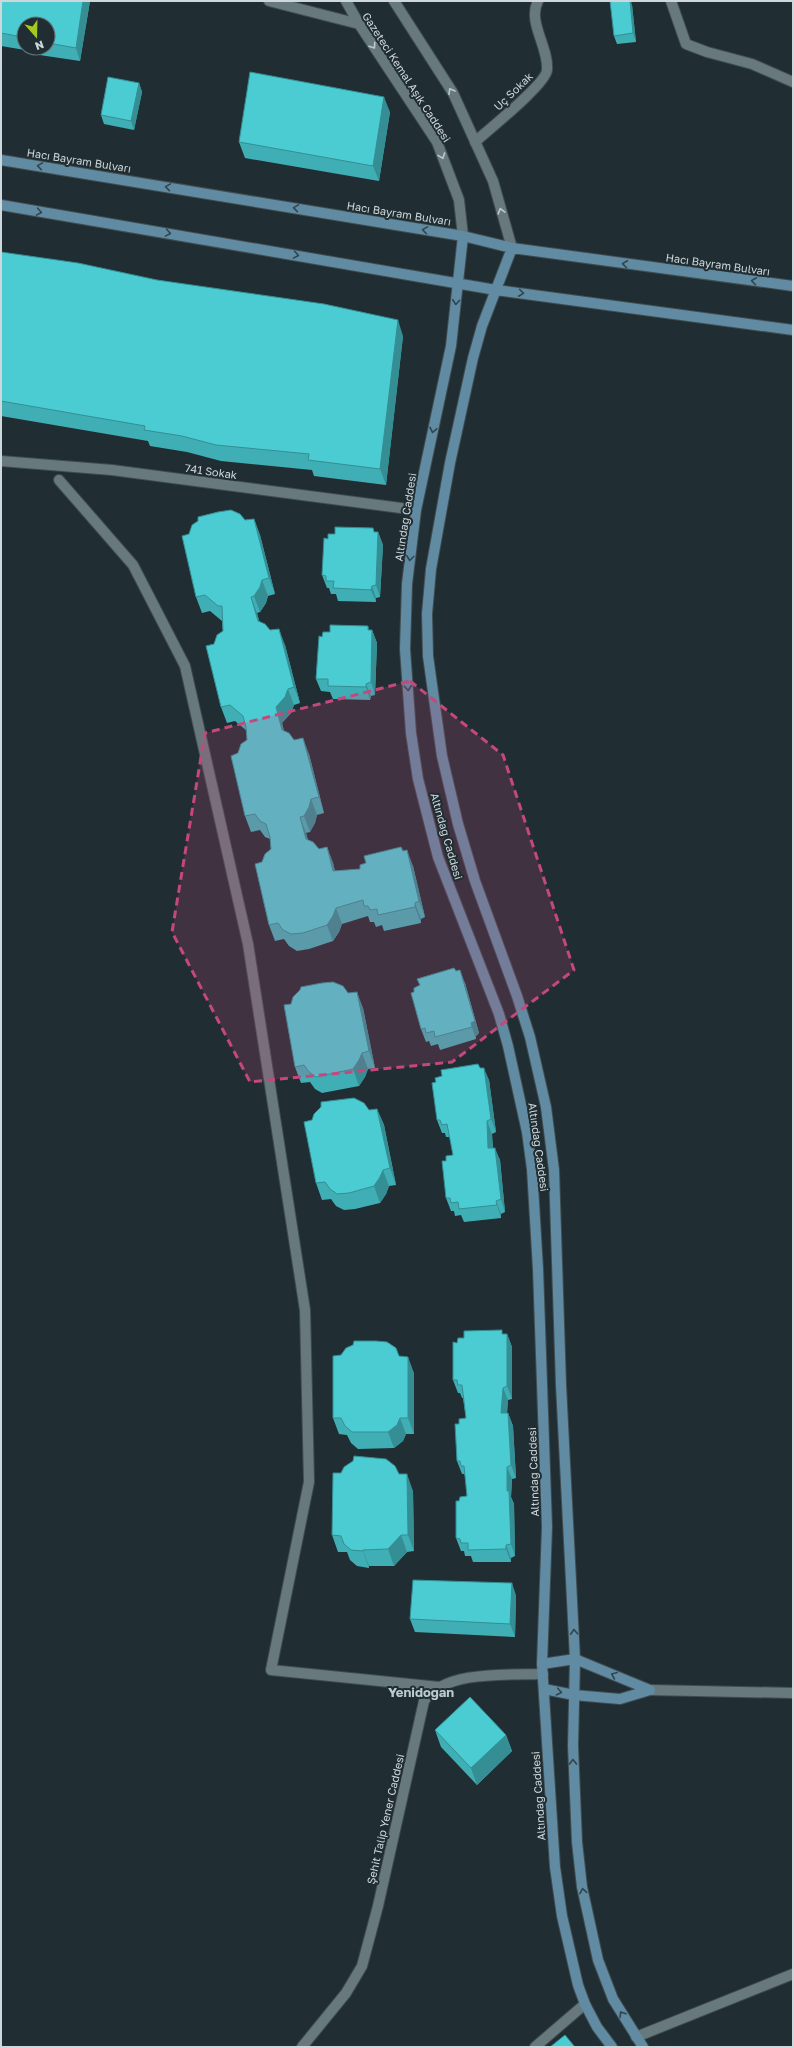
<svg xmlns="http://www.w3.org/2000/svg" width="794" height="2048" viewBox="0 0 794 2048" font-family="'Golos Text',sans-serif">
<rect width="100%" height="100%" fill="#202e33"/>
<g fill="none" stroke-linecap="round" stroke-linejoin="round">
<g stroke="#404c50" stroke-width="12">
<path id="minor" d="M 269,1 L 359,24
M 671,1 L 686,44 L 707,52 L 752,64 L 793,82
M 475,142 C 488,130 546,84 547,70 C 549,47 527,22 538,1
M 59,480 L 133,565 L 185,666 L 248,944 L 305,1310 L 309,1482 L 271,1670 L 439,1687
M 636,2037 L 793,1974
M 535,2047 L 585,2004"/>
</g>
<g stroke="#404c50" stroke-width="12">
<path id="tertiary" d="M 346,1 L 359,24 L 437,142 L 459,200 L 463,236
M 394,1 L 453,93 L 493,181 L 512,248
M 1,461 L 112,470 L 416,510
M 650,1690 L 793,1693
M 302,2047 L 346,1993 L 362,1966 L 378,1906 L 424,1701 C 445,1670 509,1675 543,1674"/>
</g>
<g stroke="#404c50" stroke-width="12">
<path id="secondary" d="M 1,160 L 463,236 L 512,248 L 793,286
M 1,205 L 496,290 L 793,330
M 463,236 L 451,346 L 416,510 L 407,584 L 405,649 L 411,733 L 418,779 L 438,857 L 499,1014 L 508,1046 L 527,1132 L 532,1169 L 538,1269 L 547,1527 L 542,1664 L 555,1867 L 562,1916 L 578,1985 L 585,2004 L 597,2027 L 612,2047
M 512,248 L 482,326 L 473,358 L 450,463 L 431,569 L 427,614 L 428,656 L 442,756 L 458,824 L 475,881 L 517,996 L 530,1037 L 546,1107 L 554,1170 L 561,1385 L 575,1659 L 573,1746 L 577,1842 L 582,1887 L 598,1960 L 613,1999 L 643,2047
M 542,1664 L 575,1659 L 650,1690
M 544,1689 L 574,1695 L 620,1699 L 650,1690"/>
</g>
<use href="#minor" stroke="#68797e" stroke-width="10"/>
<use href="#tertiary" stroke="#68797e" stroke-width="10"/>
<use href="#secondary" stroke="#608ba2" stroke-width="10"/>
</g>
<path fill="#40afb5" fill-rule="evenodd" d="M 1,1 L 90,1 L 80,61 L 26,53 L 25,50 L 1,46 ZM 24,24 L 48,24 L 48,48 L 24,48 Z
M 632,5 L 636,42 L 617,44 L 614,36 Z
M 139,83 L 142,92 L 134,130 L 104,124 L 101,115 Z
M 390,112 L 379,181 L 245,158 L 239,142 Z
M 1,252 L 403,336 L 386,485 L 314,476 L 312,470 L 221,461 L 187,452 L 150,446 L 148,441 L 1,416 Z
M 254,519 L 260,535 L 275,594 L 268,596 L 266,603 L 260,612 L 257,613 L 259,621 L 285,645 L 300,703 L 294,705 L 291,713 L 282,723 L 284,731 L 309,754 L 324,813 L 317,815 L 315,823 L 310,832 L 306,833 L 308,840 L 319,849 L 327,847 L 333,863 L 335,871 L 360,869 L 403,851 L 413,866 L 425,917 L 421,919 L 421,923 L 384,931 L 382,925 L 376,927 L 374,922 L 370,922 L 368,916 L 342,924 L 339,932 L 333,941 L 309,949 L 297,951 L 289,946 L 284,939 L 275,941 L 269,925 L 262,862 L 271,849 L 270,839 L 265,837 L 260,830 L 251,832 L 245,816 L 238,753 L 247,740 L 247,731 L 235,721 L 227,723 L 221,707 L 214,644 L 223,631 L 222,621 L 210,611 L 202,613 L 196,597 L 245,520 Z
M 375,532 L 378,532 L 383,545 L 380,597 L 376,598 L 376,602 L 338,601 L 336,594 L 331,594 L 329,588 L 327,588 L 322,575 L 328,539 Z
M 369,630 L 372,630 L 377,643 L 375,695 L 371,696 L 370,700 L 333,699 L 330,692 L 321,691 L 316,679 L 322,637 Z
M 456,971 L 465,983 L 479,1033 L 476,1036 L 476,1039 L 440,1050 L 438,1044 L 431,1046 L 429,1041 L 426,1042 L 421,1029 L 414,992 Z
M 348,993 L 363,1008 L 375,1068 L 368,1069 L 365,1077 L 359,1086 L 322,1093 L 315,1089 L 310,1082 L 301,1083 L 295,1067 L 291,1004 Z
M 480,1068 L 489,1080 L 496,1132 L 492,1134 L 493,1148 L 500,1160 L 505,1212 L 501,1214 L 501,1218 L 464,1222 L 461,1215 L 455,1216 L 454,1211 L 451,1211 L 446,1198 L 446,1161 L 453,1155 L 450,1137 L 446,1137 L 445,1133 L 442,1133 L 437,1120 L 436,1082 Z
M 377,1109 L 384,1125 L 396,1185 L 389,1186 L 386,1194 L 380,1203 L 355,1209 L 344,1210 L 336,1206 L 331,1199 L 322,1200 L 316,1183 Z
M 503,1334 L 507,1334 L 512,1347 L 512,1399 L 508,1400 L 507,1413 L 508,1413 L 513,1426 L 516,1478 L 512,1479 L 511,1497 L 514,1504 L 515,1556 L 511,1558 L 511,1562 L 473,1562 L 471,1556 L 465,1556 L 464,1551 L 461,1551 L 456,1538 L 459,1501 L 467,1496 L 465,1476 L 464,1474 L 462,1474 L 457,1461 L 459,1424 L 466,1418 L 463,1398 L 462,1398 L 460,1393 L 458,1393 L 453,1380 L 457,1343 Z
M 399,1356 L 414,1373 L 414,1434 L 406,1434 L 403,1441 L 394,1448 L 358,1449 L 351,1443 L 347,1435 L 339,1434 L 333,1418 Z
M 399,1474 L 413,1491 L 414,1551 L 407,1552 L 394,1566 L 369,1566 L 369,1568 L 357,1566 L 350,1560 L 347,1552 L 338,1552 L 332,1535 Z
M 516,1595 L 515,1637 L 415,1632 L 410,1619 Z
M 435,1730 L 506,1735 L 512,1751 L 477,1785 L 441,1747 Z"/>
<path fill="#348e93" d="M 83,1 L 90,1 L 80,61 L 76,48 Z
M 630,1 L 631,1 L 632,5 L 636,42 L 633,33 Z
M 139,83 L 142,92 L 134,130 L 131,121 Z
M 384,97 L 390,112 L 379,181 L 373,166 Z
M 398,320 L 403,336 L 386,485 L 380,469 Z
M 254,519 L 260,535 L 275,594 L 269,578 Z
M 373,528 L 378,541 L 378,532 L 383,545 L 380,597 L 376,585 Z
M 262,580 L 268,596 L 266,603 L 260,612 L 254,596 Z
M 372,586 L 376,598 L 376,602 L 371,590 Z
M 251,597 L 257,613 L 264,637 L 258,621 Z
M 368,626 L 372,639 L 372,630 L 377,643 L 375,695 L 371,682 Z
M 279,629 L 285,645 L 300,703 L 294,687 Z
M 366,684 L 371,696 L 370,700 L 366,687 Z
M 288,689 L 294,705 L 291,713 L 282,723 L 288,746 L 282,730 L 276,707 Z
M 303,738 L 309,754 L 324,813 L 319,797 Z
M 311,799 L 317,815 L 315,823 L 310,832 L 304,816 Z
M 300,817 L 306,833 L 312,855 L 306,839 Z
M 327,847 L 333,863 L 339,887 L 333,871 Z
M 407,850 L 413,866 L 425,917 L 419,901 Z
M 415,903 L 421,919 L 421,923 L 415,907 Z
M 336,908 L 342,924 L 339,932 L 333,941 L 327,925 Z
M 460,970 L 465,983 L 479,1033 L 476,1036 L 476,1039 L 472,1027 Z
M 357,992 L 363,1008 L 375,1068 L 369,1051 Z
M 362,1053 L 368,1069 L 365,1077 L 359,1086 L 353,1069 Z
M 484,1068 L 489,1080 L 496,1132 L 491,1119 Z
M 377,1109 L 384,1125 L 396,1185 L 390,1168 Z
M 487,1121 L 492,1134 L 493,1161 L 488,1148 Z
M 495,1148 L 500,1160 L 505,1212 L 501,1199 Z
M 383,1170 L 389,1186 L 386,1194 L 380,1203 L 374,1186 Z
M 496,1201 L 501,1214 L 501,1218 L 497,1205 Z
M 507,1334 L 512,1347 L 512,1399 L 507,1386 Z
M 408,1357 L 414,1373 L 414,1434 L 408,1418 Z
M 503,1388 L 508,1400 L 506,1426 L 501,1413 Z
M 508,1413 L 513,1426 L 516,1478 L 511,1465 Z
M 400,1418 L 406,1434 L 403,1441 L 394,1448 L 388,1432 Z
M 507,1467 L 512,1479 L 511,1497 L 514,1504 L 515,1556 L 511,1544 L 507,1491 Z
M 407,1474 L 413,1491 L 414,1551 L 408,1535 Z
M 401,1535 L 407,1552 L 394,1566 L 388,1549 Z
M 506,1545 L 511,1558 L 511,1562 L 506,1549 Z
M 363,1550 L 369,1566 L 369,1568 L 363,1551 Z
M 512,1583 L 516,1595 L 515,1637 L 510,1624 Z
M 506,1735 L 512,1751 L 477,1785 L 471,1768 Z"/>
<path fill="#4bcbd2" stroke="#348e93" d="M 1,1 L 83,1 L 76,48 L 48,43 L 48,24 L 24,24 L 24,40 L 21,39 L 22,37 L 1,33 Z
M 610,1 L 630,1 L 633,33 L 614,36 Z
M 250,72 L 384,97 L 373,166 L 239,142 Z
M 108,77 L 139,83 L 131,121 L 101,115 Z
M 1,252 L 78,263 L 157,280 L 324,304 L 398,320 L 380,469 L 308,460 L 309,454 L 216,445 L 182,436 L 144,430 L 145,426 L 1,401 Z
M 231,510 L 240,514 L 245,520 L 254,519 L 269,578 L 262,580 L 260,587 L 254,596 L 251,597 L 258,621 L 265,624 L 270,630 L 279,629 L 294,687 L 288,689 L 285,697 L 276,707 L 282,730 L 289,733 L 294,740 L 303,738 L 319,797 L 311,799 L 309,807 L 304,816 L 300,817 L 306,839 L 313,842 L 319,849 L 327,847 L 333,871 L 360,869 L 360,865 L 366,863 L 364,856 L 401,847 L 403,851 L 407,850 L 419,901 L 415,903 L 415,907 L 378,915 L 377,909 L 370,910 L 368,906 L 364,906 L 363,900 L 336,908 L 333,916 L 327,925 L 303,933 L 291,934 L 283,930 L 278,923 L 269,925 L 255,864 L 262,862 L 265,854 L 271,849 L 270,837 L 266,824 L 260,821 L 255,814 L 245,816 L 231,756 L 238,753 L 241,744 L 247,740 L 246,727 L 243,716 L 230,705 L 221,707 L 206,646 L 214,644 L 217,635 L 223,631 L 222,606 L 218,606 L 205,595 L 196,597 L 182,536 L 189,534 L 192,525 L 198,521 L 198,517 L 218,512 Z
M 335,527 L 373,528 L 374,532 L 378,532 L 376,585 L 372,586 L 371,590 L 333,588 L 334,581 L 326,581 L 326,576 L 322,575 L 324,538 L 328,539 L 328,534 L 335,534 Z
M 330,625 L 368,626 L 368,630 L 372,630 L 371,682 L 366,684 L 366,687 L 328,686 L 328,679 L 316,679 L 319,636 L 322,637 L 323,632 L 330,632 Z
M 454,968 L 456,971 L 460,970 L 475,1021 L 471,1023 L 472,1027 L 435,1037 L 434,1031 L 426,1033 L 425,1028 L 421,1029 L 411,993 L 414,992 L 414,988 L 420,985 L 417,979 Z
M 333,982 L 343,986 L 348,993 L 357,992 L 369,1051 L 362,1053 L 359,1060 L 353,1069 L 316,1077 L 309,1072 L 304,1065 L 295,1067 L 284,1005 L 291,1004 L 293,997 L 300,990 L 301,987 L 322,983 Z
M 478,1064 L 480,1068 L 484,1068 L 491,1119 L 487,1121 L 488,1148 L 495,1148 L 501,1199 L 496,1201 L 497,1205 L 459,1209 L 458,1202 L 451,1203 L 450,1198 L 446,1198 L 442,1161 L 446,1161 L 446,1156 L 453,1155 L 447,1124 L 442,1125 L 440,1120 L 437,1120 L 432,1083 L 436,1082 L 435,1078 L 442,1076 L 441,1070 Z
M 354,1098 L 364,1103 L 369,1110 L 377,1109 L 390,1168 L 383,1170 L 380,1177 L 374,1186 L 349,1193 L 337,1194 L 330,1189 L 325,1182 L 316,1183 L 304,1122 L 312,1120 L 314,1114 L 321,1107 L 321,1102 Z
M 502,1330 L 502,1334 L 507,1334 L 507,1386 L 503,1388 L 501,1413 L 508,1413 L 511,1465 L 507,1467 L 507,1491 L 509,1491 L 511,1544 L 506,1545 L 506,1549 L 468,1550 L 468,1543 L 461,1543 L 460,1539 L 456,1538 L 456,1501 L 459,1501 L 460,1497 L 467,1496 L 464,1466 L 461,1466 L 460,1461 L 457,1461 L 455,1424 L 459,1424 L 459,1419 L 466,1418 L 462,1385 L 458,1385 L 457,1380 L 453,1380 L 453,1342 L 457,1343 L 458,1338 L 464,1338 L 464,1331 Z
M 354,1341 L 376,1341 L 387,1342 L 396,1348 L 399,1356 L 408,1357 L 408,1418 L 400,1418 L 397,1425 L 388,1432 L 352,1432 L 345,1426 L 341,1418 L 333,1418 L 333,1356 L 341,1355 L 346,1348 L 353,1345 Z
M 354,1456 L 386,1459 L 395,1466 L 399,1474 L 407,1474 L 408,1535 L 401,1535 L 388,1549 L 363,1550 L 363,1551 L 351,1550 L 344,1544 L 341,1536 L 332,1535 L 333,1473 L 341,1473 L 344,1467 L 353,1461 Z
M 413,1580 L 512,1583 L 510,1624 L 410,1619 Z
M 470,1697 L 506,1735 L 471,1768 L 435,1730 Z
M 565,2035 L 575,2047 L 550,2047 Z"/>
<defs><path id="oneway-chevron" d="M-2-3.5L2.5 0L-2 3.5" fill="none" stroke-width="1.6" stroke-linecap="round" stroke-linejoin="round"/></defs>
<g stroke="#bfc9cc">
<use href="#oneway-chevron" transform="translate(373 46) rotate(56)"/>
<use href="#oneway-chevron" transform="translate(451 91) rotate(-120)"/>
<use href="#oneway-chevron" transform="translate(442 156) rotate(70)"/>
<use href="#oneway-chevron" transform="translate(501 211) rotate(-105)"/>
</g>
<g stroke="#30454f">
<use href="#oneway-chevron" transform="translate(40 166) rotate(-171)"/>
<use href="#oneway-chevron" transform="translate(168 187) rotate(-171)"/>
<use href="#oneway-chevron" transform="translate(296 208) rotate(-171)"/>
<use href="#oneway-chevron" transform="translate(39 212) rotate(10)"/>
<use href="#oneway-chevron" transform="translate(425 230) rotate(-171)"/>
<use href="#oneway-chevron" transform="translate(168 233) rotate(10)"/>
<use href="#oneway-chevron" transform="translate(296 255) rotate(10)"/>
<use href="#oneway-chevron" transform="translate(625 264) rotate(-172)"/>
<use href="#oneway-chevron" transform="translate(754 281) rotate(-172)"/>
<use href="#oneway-chevron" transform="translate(521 293) rotate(8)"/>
<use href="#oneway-chevron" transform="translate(456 302) rotate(95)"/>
<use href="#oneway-chevron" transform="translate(433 430) rotate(102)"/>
<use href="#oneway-chevron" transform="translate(410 558) rotate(97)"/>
<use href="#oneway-chevron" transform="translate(408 688) rotate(86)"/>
<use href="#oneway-chevron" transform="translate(574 1632) rotate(-93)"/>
<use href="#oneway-chevron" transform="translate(614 1675) rotate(-157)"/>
<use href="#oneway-chevron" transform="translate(559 1692) rotate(12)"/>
<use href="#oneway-chevron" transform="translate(573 1762) rotate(-91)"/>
<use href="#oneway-chevron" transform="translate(583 1891) rotate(-100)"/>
<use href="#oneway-chevron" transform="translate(622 2014) rotate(-122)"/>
</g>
<path fill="#c5487b" fill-opacity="0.2" stroke="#c5487b" stroke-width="3" stroke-dasharray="8 5" stroke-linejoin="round" d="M 410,681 L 503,755 L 574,970 L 452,1062 L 250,1082 L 172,932 L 205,733 Z"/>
<g text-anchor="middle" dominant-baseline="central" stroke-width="4" stroke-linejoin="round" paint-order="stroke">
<g font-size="11" fill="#ced7da" stroke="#202e33">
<text transform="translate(407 77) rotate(57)">Gazeteci Kemal Aşık Caddesi</text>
<text transform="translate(513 91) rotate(-44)">Uç Sokak</text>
<text transform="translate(79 160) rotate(9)">Hacı Bayram Bulvarı</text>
<text transform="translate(399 213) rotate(9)">Hacı Bayram Bulvarı</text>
<text transform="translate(718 264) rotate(8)">Hacı Bayram Bulvarı</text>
<text transform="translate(211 471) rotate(8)">741 Sokak</text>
<text transform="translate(405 517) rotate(-81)">Altındağ Caddesi</text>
<text transform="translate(447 836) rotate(74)">Altındağ Caddesi</text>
<text transform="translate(539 1147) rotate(82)">Altındağ Caddesi</text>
<text transform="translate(533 1472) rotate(-92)">Altındağ Caddesi</text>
<text transform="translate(538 1796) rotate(-94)">Altındağ Caddesi</text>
<text transform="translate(385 1819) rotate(-77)">Şehit Talip Yener Caddesi</text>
</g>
<g font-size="13" font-weight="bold" fill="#bacbd1" stroke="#202e33">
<text x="421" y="1692">Yenidoğan</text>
</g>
</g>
<rect width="794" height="2048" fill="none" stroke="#ced7da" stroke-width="4"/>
<g transform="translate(36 36) rotate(160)"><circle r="19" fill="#202e33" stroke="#667276"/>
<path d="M0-3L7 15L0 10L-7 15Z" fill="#a7c81f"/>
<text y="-6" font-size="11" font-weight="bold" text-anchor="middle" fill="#ced7da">N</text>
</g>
</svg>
